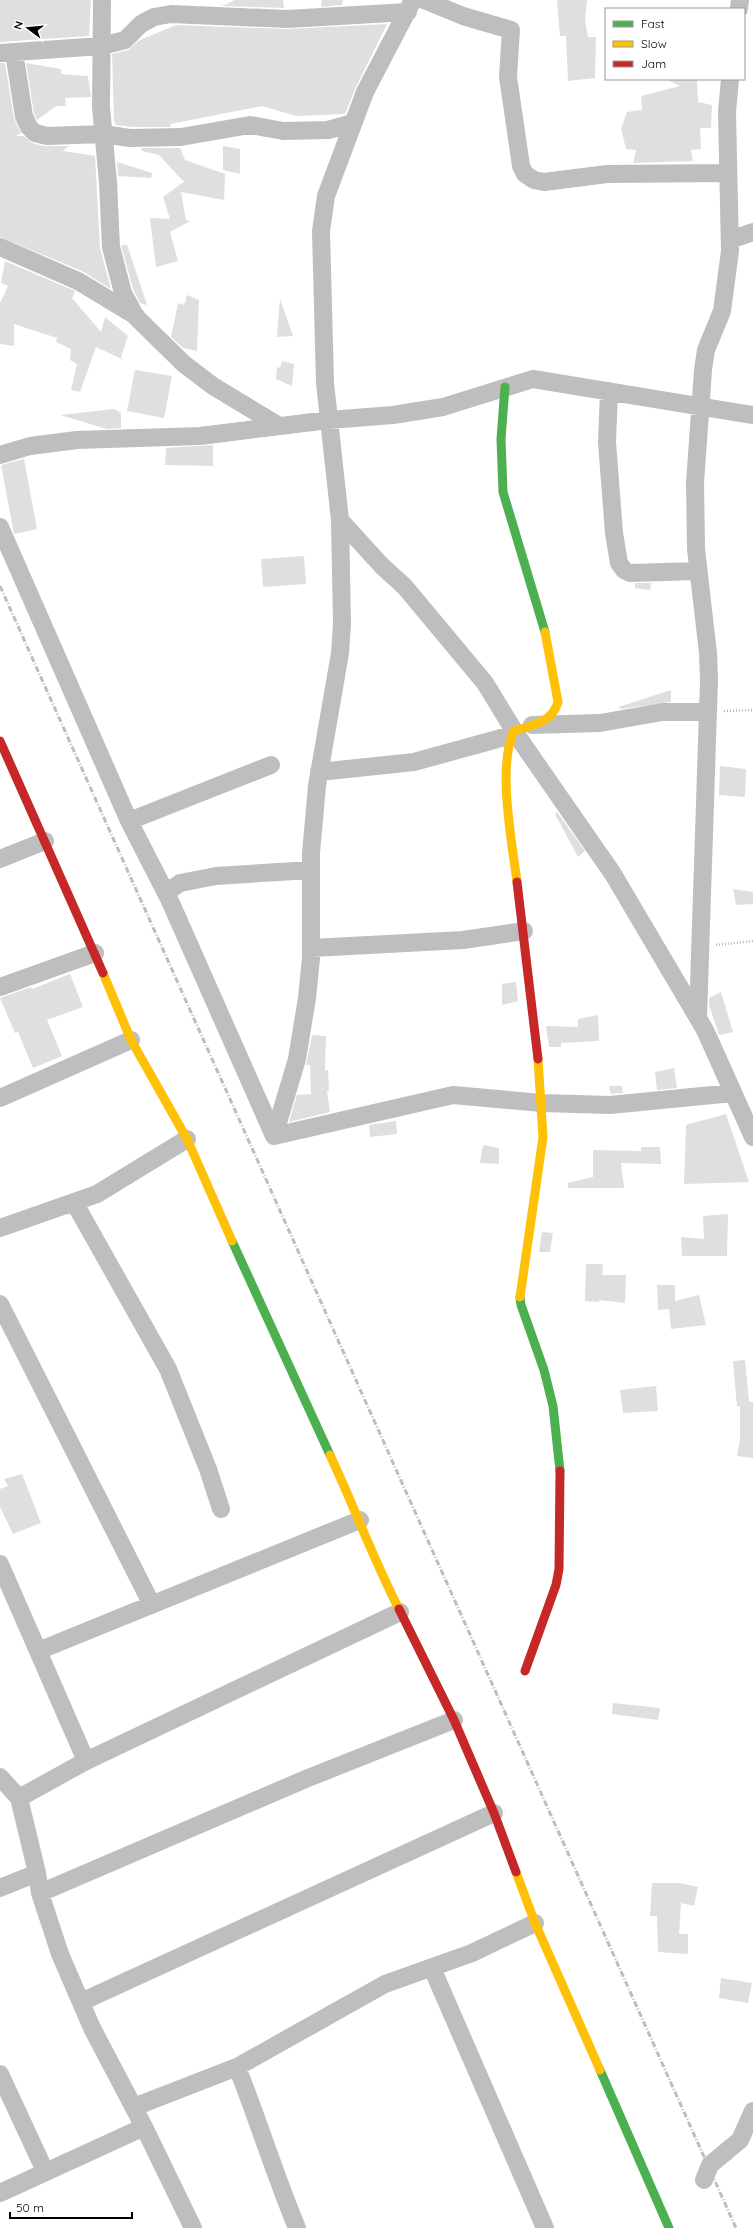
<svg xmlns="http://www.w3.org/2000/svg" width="753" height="2228" viewBox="0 0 753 2228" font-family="Quicksand,sans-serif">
<rect width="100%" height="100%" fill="#fff"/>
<path fill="#dfdfdf" d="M 0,0 L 91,0 L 89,36 L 0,42 Z
M 235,0 L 283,0 L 284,8 L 222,6 Z
M 322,0 L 343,0 L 342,5 L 321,7 Z
M 557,0 L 587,0 L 585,20 L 588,37 L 596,37 L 595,78 L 568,81 L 566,36 L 560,36 Z
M 387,24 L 356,87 L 345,114 L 296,116 L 262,106 L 170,124 L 171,127 L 132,127 L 116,125 L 114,121 L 112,54 L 128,50 L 140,40 L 176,25 L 287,29 Z
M 0,63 L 5,63 L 14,118 L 21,133 L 16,136 L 24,136 L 32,143 L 44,146 L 69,146 L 63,151 L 95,156 L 100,248 L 111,289 L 82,271 L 0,237 Z
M 26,63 L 61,69 L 61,74 L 88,76 L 91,97 L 65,98 L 66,106 L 56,106 L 37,120 L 34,113 Z
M 666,79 L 697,79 L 698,102 L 712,105 L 711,128 L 700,128 L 701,149 L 691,150 L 693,161 L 633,163 L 636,150 L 626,149 L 621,129 L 627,112 L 642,110 L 641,96 L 680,86 Z
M 223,146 L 240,149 L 240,174 L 223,170 Z
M 141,148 L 180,148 L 185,160 L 225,174 L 224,200 L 181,192 L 186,220 L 190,221 L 170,232 L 178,261 L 156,267 L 150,218 L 170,219 L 163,197 L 185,181 L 183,181 L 159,155 L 142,151 Z
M 117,162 L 152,173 L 151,178 L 118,176 Z
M 121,245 L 127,245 L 147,305 L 140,303 L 133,289 Z
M 5,261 L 75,291 L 72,298 L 101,332 L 105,317 L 128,336 L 121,357 L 124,360 L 96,347 L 80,392 L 71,390 L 77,364 L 70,360 L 71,349 L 56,342 L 57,338 L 14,324 L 14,346 L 0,344 L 0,303 L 8,286 L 1,283 Z
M 187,295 L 199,300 L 197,351 L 183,348 L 171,337 L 178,303 L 184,305 Z
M 280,299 L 293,336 L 277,337 Z
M 282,361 L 294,364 L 292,386 L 276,379 L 277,367 L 280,368 Z
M 135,370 L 172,376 L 164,418 L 127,411 Z
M 114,409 L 121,413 L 121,428 L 107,429 L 60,415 Z
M 213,445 L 213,466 L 165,465 L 166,448 Z
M 24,459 L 37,529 L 14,534 L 1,465 Z
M 304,556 L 306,584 L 263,587 L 261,559 Z
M 635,583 L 651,583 L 650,590 L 635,588 Z
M 671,690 L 671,702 L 620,709 L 619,707 Z
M 720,766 L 746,769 L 745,797 L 719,795 Z
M 557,812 L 585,851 L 578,857 L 555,814 Z
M 733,889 L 753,892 L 753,904 L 736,905 Z
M 70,974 L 83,1007 L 47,1020 L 62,1056 L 33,1068 L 18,1032 L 15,1033 L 0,998 L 31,987 L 32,989 Z
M 516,982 L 518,1001 L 502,1005 L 502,984 Z
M 721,992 L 733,1032 L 719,1035 L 709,1005 L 709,998 Z
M 598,1015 L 599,1041 L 561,1043 L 561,1047 L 549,1047 L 546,1026 L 578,1027 L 578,1019 Z
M 312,1035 L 326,1036 L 325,1070 L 328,1070 L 329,1091 L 327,1091 L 330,1112 L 289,1122 L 297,1095 L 311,1094 L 310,1065 L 306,1065 Z
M 674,1068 L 677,1088 L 657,1090 L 655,1072 Z
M 609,1086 L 622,1086 L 623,1093 L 611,1094 Z
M 726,1114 L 749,1182 L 684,1184 L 686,1125 Z
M 396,1121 L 397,1134 L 370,1137 L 369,1125 Z
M 483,1145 L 499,1148 L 499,1164 L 480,1163 Z
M 641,1147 L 660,1147 L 661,1164 L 621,1163 L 624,1188 L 568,1188 L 568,1183 L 593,1177 L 593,1150 L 641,1151 Z
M 728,1214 L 727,1256 L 682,1256 L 681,1237 L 704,1239 L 703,1216 Z
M 542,1232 L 553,1233 L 550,1252 L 539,1252 Z
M 586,1264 L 603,1264 L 602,1275 L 626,1275 L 625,1303 L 599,1300 L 599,1302 L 585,1301 Z
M 657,1285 L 675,1285 L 675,1301 L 699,1295 L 706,1325 L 671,1329 L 669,1309 L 658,1310 Z
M 745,1360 L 749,1402 L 753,1402 L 753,1458 L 737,1456 L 740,1438 L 740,1406 L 737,1407 L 733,1361 Z
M 656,1386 L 658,1411 L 623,1413 L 620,1390 Z
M 22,1474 L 41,1523 L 13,1534 L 0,1507 L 0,1489 L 8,1486 L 4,1479 Z
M 613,1703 L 660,1708 L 658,1720 L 612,1714 Z
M 652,1883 L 680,1883 L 698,1887 L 694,1906 L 681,1903 L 679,1934 L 688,1934 L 688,1954 L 658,1952 L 657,1916 L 650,1916 Z
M 721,1978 L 752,1983 L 748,2003 L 719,1998 Z"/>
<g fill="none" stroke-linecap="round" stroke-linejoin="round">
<path stroke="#b9b9b9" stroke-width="2.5" stroke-dasharray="1 2" stroke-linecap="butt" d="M 724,711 L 753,710
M 716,945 L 753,941"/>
<path stroke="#bebebe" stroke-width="18" d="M 102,0 L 101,107 L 108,182 L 111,247 L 123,293 L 136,317 L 184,364 L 213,386 L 279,426
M 424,0 L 463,16 L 511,30 L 508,77 L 521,166 L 525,174 L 534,180 L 544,182 L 607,174 L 728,173
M 739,9 L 740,0
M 14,52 L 24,116 L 29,127 L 35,133 L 47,136 L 103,134 L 130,138 L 181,137 L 250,125 L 283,131 L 328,130 L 353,123
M 0,53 L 102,46 L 125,40 L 141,24 L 154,17 L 171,14 L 287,19 L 408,12
M 730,240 L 753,232
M 0,247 L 78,281 L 136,316
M 609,391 L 607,442 L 614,533 L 619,563 L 624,570 L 630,573 L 698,571
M 0,455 L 30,446 L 77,440 L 200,436 L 329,420 L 393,415 L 443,407 L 533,379 L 753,415
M 340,520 L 382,566 L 405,587 L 485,683 L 518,737 L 613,874 L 705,1030 L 753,1137
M 0,527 L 129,821 L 170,901 L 274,1136
M 532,725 L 600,723 L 662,712 L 708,712
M 319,772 L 414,762 L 512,735
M 129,821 L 271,765
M 0,859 L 45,841
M 166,893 L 180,883 L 216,876 L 311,870
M 312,948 L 463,940 L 524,931
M 0,987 L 95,953
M 698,1017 L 709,680 L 708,653 L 696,549 L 695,483 L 703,370 L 706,350 L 722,311 L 730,251 L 727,112 L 730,79
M 0,1098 L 131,1040
M 274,1136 L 297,1059 L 307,998 L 311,958 L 311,853 L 317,786 L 340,653 L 342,624 L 340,520 L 325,383 L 321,231 L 326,196 L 365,92 L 413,0
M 274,1136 L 453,1095 L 542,1103 L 610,1105 L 733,1093
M 74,1202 L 168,1369 L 208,1469 L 221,1509
M 0,1228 L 97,1194 L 187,1139
M 0,1304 L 152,1605
M 0,1564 L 86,1761 L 19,1798 L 37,1873 L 40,1893 L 60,1954 L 92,2028 L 144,2127 L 193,2228
M 38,1651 L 360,1520
M 86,1761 L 400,1612
M 0,1777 L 19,1798
M 0,1888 L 37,1873
M 40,1893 L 308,1778 L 454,1720
M 432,1968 L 545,2228
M 81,2002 L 494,1813
M 0,2074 L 45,2171
M 134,2107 L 237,2067
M 704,2180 L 710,2165 L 740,2140 L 753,2111
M 0,2193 L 144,2127
M 297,2228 C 275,2175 258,2120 237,2067 L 385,1984 L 472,1953 L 535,1923"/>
<path stroke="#4caf50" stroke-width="9" d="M 505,387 L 501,439 L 503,492 L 545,632
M 232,1241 L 330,1455
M 520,1297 L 521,1305 L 544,1370 L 553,1406 L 560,1471
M 600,2070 L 669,2228"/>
<path stroke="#ffc107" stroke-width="9" d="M 517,882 C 512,842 497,766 514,731 C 532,725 552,723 558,702 L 545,632
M 103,973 L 131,1040 L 187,1139 L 232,1241
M 520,1297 L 543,1137 L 538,1059
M 330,1455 C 354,1506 373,1559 399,1609
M 516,1872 L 535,1923 L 600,2070"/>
<path stroke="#c62828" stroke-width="9" d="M 0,741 L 103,973
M 517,882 L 538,1059
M 399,1609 L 454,1720 L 494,1813 L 516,1872
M 525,1671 L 556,1585 L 559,1569 L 560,1471"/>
<path stroke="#bebebe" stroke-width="3" stroke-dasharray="6 2 1 2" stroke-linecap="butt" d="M 0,586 L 736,2228"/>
</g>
<rect x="605" y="8" width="140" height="72" fill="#ffffff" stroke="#999999"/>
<rect x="613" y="21" width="20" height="6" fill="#4caf50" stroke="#999999"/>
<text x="641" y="28" font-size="12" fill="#000000">Fast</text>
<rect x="613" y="41" width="20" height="6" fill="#ffc107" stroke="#999999"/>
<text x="641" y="48" font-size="12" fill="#000000">Slow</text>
<rect x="613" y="61" width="20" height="6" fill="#c62828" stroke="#999999"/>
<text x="641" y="68" font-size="12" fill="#000000">Jam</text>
<g transform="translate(28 28) rotate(286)" stroke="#ffffff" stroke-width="3" paint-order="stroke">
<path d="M0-3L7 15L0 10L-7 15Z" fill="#000000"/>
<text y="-6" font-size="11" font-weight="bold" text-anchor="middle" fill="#000000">N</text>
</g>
<path d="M10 2212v6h122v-6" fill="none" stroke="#000000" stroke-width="2"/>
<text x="16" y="2212" font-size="12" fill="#000000" stroke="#ffffff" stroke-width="3" paint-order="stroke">50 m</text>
</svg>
